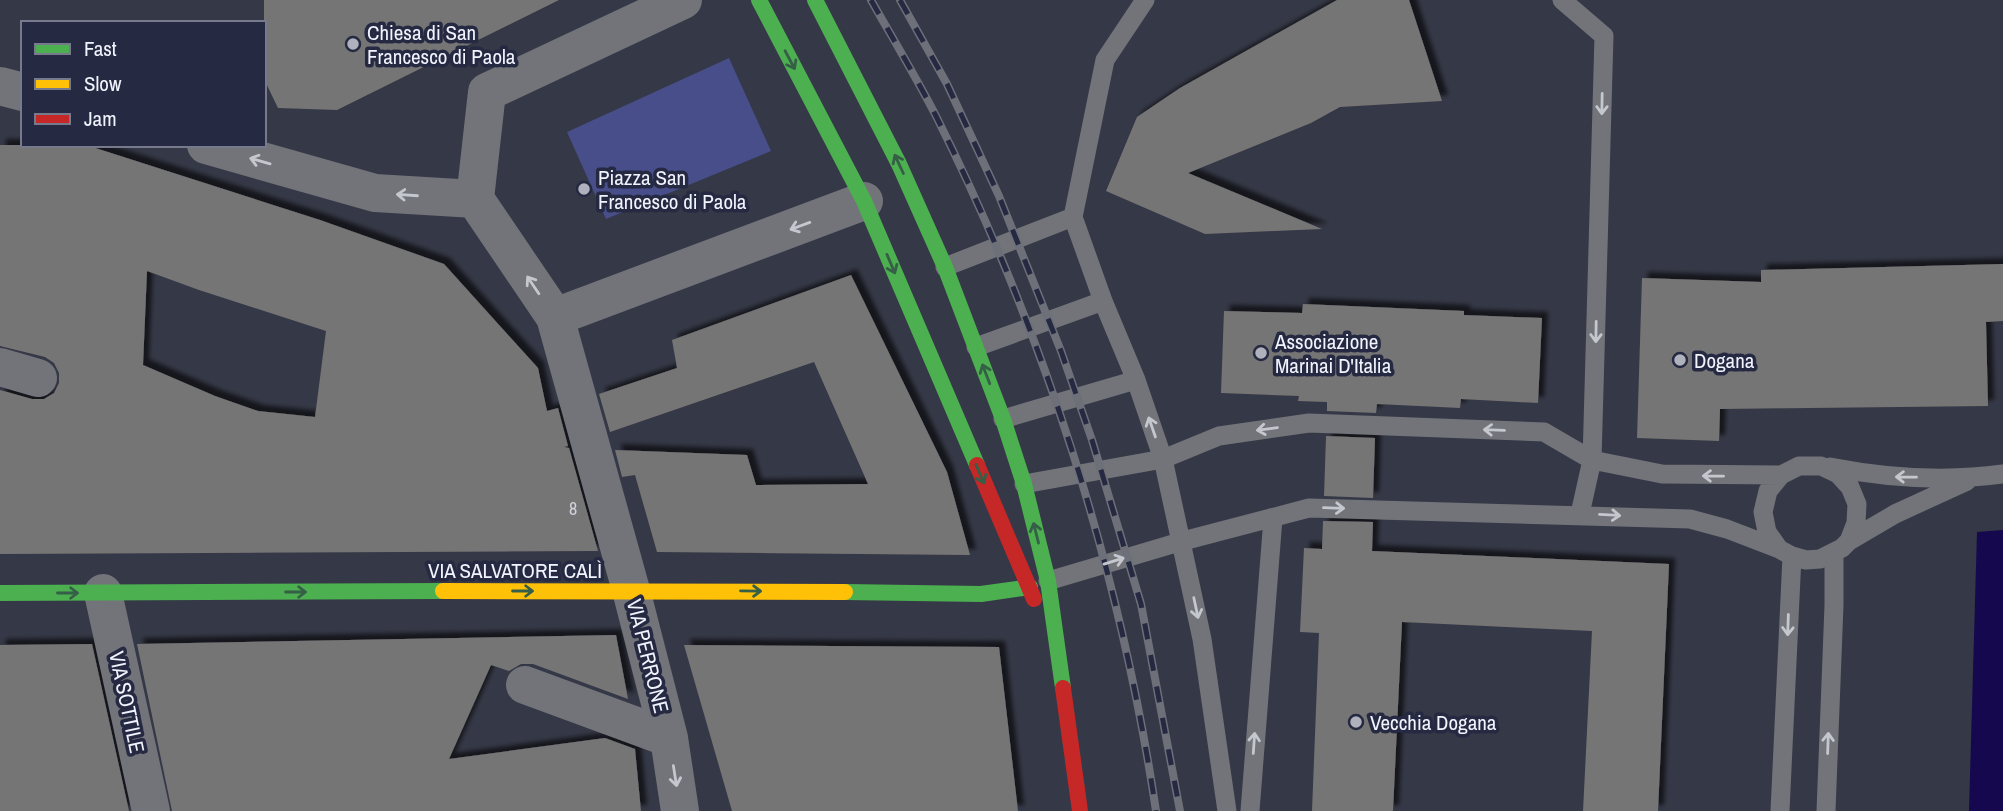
<svg xmlns="http://www.w3.org/2000/svg" width="2003" height="811" viewBox="0 0 2003 811" font-family="'Archivo Narrow',sans-serif">
<defs>
<filter id="shadow"><feDropShadow dx="6" dy="-6" stdDeviation="2" flood-color="#0009"/></filter>
</defs>
<rect width="100%" height="100%" fill="#353846"/>
<path fill="#474e8a" d="M 729,58 L 771,151 L 606,219 L 567,132 Z"/>
<path fill="#15084f" d="M 2003,530 L 2003,811 L 1969,811 L 1977,532 Z"/>
<path fill="#767475" fill-rule="evenodd" filter="url(#shadow)" d="M 264,0 L 559,0 L 337,110 L 278,108 L 264,79 Z
M 1337,0 L 1409,0 L 1442,101 L 1340,107 L 1311,123 L 1188,173 L 1322,229 L 1205,234 L 1106,191 L 1137,117 L 1180,88 Z
M 0,145 L 86,145 L 320,220 L 444,264 L 538,368 L 547,411 L 558,408 L 568,446 L 564,447 L 569,448 L 598,551 L 0,554 L 0,390 L 32,399 L 44,399 L 54,393 L 59,383 L 59,373 L 54,363 L 45,357 L 0,346 ZM 147,271 L 199,290 L 326,331 L 315,417 L 258,411 L 215,396 L 143,365 Z
M 2003,264 L 2003,321 L 1986,322 L 1988,406 L 1720,409 L 1719,441 L 1637,438 L 1642,278 L 1761,282 L 1761,270 Z
M 851,275 L 947,472 L 970,555 L 657,552 L 635,475 L 622,477 L 615,450 L 747,455 L 756,485 L 868,484 L 814,362 L 610,432 L 599,394 L 677,368 L 672,340 Z
M 1303,304 L 1464,311 L 1464,315 L 1542,318 L 1538,403 L 1461,399 L 1460,408 L 1377,404 L 1376,413 L 1327,411 L 1327,402 L 1298,401 L 1299,396 L 1221,393 L 1224,311 L 1302,313 Z
M 1326,436 L 1375,438 L 1373,498 L 1324,496 Z
M 1323,521 L 1373,522 L 1372,551 L 1669,564 L 1658,811 L 1583,811 L 1592,631 L 1402,622 L 1393,811 L 1312,811 L 1319,633 L 1300,632 L 1304,548 L 1322,549 Z
M 616,635 L 628,699 L 533,664 L 521,664 L 509,671 L 491,665 L 449,759 L 605,738 L 635,749 L 641,811 L 172,811 L 137,644 Z
M 92,644 L 129,811 L 0,811 L 0,645 Z
M 684,645 L 999,647 L 1018,811 L 732,811 Z"/>
<g fill="none" stroke-linecap="round" stroke-linejoin="round">
<path stroke="#72747a" stroke-width="19" d="M 1145,0 L 1105,60 L 1073,217 L 1103,301 L 1136,380 L 1163,459 L 1202,639 L 1227,811
M 1562,0 L 1604,36 L 1592,460 L 1580,514
M 945,267 L 1073,217
M 976,347 L 1103,301
M 1003,419 L 1136,380
M 1830,467 C 1887,478 1946,482 2003,474
M 1024,484 L 1163,459 L 1219,436 L 1309,423 L 1544,432 L 1592,460 L 1662,474 L 1781,475 L 1799,466 L 1821,466 L 1838,474 L 1850,487 L 1857,504 L 1856,523 L 1849,541 L 1842,548 L 1820,559 L 1806,560 L 1792,556 L 1779,549 L 1767,532 L 1763,512 L 1768,491 L 1781,475
M 1849,541 L 1895,514 L 1967,481
M 1048,581 L 1183,541 L 1309,508 L 1690,519 L 1727,529 L 1779,549
M 1250,811 L 1273,518
M 1780,811 L 1792,556
M 1826,811 L 1834,605 L 1834,554"/>
<path stroke="#72747a" stroke-width="38" d="M 683,0 L 487,92 L 475,199 L 555,317 L 864,201
M 0,86 L 23,92
M 206,145 L 375,193 L 475,199
M 555,317 L 631,590 L 669,738 L 680,811
M 0,367 L 38,378
M 103,593 L 151,811
M 525,685 L 669,738"/>
<path stroke="#4caf50" stroke-width="16" d="M 759,0 L 864,201 L 977,465
M 815,0 L 899,164 L 945,267 L 1003,419 L 1024,484 L 1048,581 L 1063,688
M 845,592 L 981,594 L 1030,587
M 0,593 L 443,591"/>
<path stroke="#ffc107" stroke-width="16" d="M 443,591 L 845,592"/>
<path stroke="#c62828" stroke-width="16" d="M 977,465 L 1034,599
M 1063,688 L 1080,811"/>
<g stroke="#6d6f79" stroke-width="8">
<path id="rail" d="M 871,0 C 893,39 916,77 936,116 C 1045,334 1120,570 1156,811
M 900,0 L 947,84 L 999,196 L 1061,351 L 1092,440 L 1141,604 L 1180,811"/>
</g>
<use href="#rail" stroke="#252941" stroke-width="5" stroke-dasharray="16" stroke-linecap="butt"/>
</g>
<defs><path id="oneway-shaft" d="M-6 0H5M1.5-3L5.5 0L1.5 3" fill="none" stroke-width="1.6" stroke-linecap="round" stroke-linejoin="round" transform="scale(1.75)"/></defs>
<g stroke="#355f47">
<use href="#oneway-shaft" transform="translate(790 60) rotate(62)"/>
<use href="#oneway-shaft" transform="translate(899 164) rotate(-115)"/>
<use href="#oneway-shaft" transform="translate(891 264) rotate(67)"/>
<use href="#oneway-shaft" transform="translate(986 374) rotate(-111)"/>
<use href="#oneway-shaft" transform="translate(980 474) rotate(67)"/>
<use href="#oneway-shaft" transform="translate(1036 533) rotate(-104)"/>
<use href="#oneway-shaft" transform="translate(523 591)"/>
<use href="#oneway-shaft" transform="translate(751 591) rotate(1)"/>
<use href="#oneway-shaft" transform="translate(296 592)"/>
<use href="#oneway-shaft" transform="translate(68 593)"/>
</g>
<g stroke="#c5c7cf">
<use href="#oneway-shaft" transform="translate(1602 104) rotate(91)"/>
<use href="#oneway-shaft" transform="translate(260 161) rotate(-164)"/>
<use href="#oneway-shaft" transform="translate(407 195) rotate(-176)"/>
<use href="#oneway-shaft" transform="translate(800 226) rotate(160)"/>
<use href="#oneway-shaft" transform="translate(533 285) rotate(-124)"/>
<use href="#oneway-shaft" transform="translate(1596 332) rotate(91)"/>
<use href="#oneway-shaft" transform="translate(1152 427) rotate(-109)"/>
<use href="#oneway-shaft" transform="translate(1267 429) rotate(172)"/>
<use href="#oneway-shaft" transform="translate(1494 430) rotate(-178)"/>
<use href="#oneway-shaft" transform="translate(1713 476) rotate(-179)"/>
<use href="#oneway-shaft" transform="translate(1906 477) rotate(-179)"/>
<use href="#oneway-shaft" transform="translate(1334 508) rotate(2)"/>
<use href="#oneway-shaft" transform="translate(1610 515) rotate(3)"/>
<use href="#oneway-shaft" transform="translate(1114 561) rotate(-17)"/>
<use href="#oneway-shaft" transform="translate(1196 608) rotate(78)"/>
<use href="#oneway-shaft" transform="translate(1788 625) rotate(92)"/>
<use href="#oneway-shaft" transform="translate(1254 743) rotate(-86)"/>
<use href="#oneway-shaft" transform="translate(1828 743) rotate(-88)"/>
<use href="#oneway-shaft" transform="translate(675 776) rotate(81)"/>
</g>
<g fill="#afb2bd" stroke="#252941" stroke-width="2.5">
<circle cx="353" cy="44" r="7"/>
<circle cx="584" cy="189" r="7"/>
<circle cx="1261" cy="353" r="7"/>
<circle cx="1680" cy="360" r="7"/>
<circle cx="1356" cy="722" r="7"/>
</g>
<g text-anchor="middle" dominant-baseline="central" stroke-width="7" stroke-linejoin="round" paint-order="stroke">
<g font-size="18" fill="#d2d3db">
<text x="573" y="508">8</text>
</g>
<g font-size="21" fill="#f1f3fd" stroke="#252941" text-anchor="start">
<text x="367" y="32">Chiesa di San<tspan x="367" dy="24">Francesco di Paola</tspan></text>
<text x="598" y="177">Piazza San<tspan x="598" dy="24">Francesco di Paola</tspan></text>
<text x="1275" y="341">Associazione<tspan x="1275" dy="24">Marinai D'Italia</tspan></text>
<text x="1694" y="360">Dogana</text>
<text x="1370" y="722">Vecchia Dogana</text>
</g>
<g font-size="21" fill="#f1f3fd" stroke="#252941">
<text x="515" y="570">VIA SALVATORE CALÌ</text>
<text transform="translate(648 656) rotate(76)">VIA PERRONE</text>
<text transform="translate(127 702) rotate(78)">VIA SOTTILE</text>
</g>
</g>
<rect x="21" y="21" width="245" height="126" fill="#252941" stroke="#777a8c" stroke-width="2"/>
<rect x="35" y="44" width="35" height="10" fill="#4caf50" stroke="#777a8c" stroke-width="2"/>
<text x="84" y="56" font-size="21" fill="#f1f3fd">Fast</text>
<rect x="35" y="79" width="35" height="10" fill="#ffc107" stroke="#777a8c" stroke-width="2"/>
<text x="84" y="91" font-size="21" fill="#f1f3fd">Slow</text>
<rect x="35" y="114" width="35" height="10" fill="#c62828" stroke="#777a8c" stroke-width="2"/>
<text x="84" y="126" font-size="21" fill="#f1f3fd">Jam</text>
</svg>
